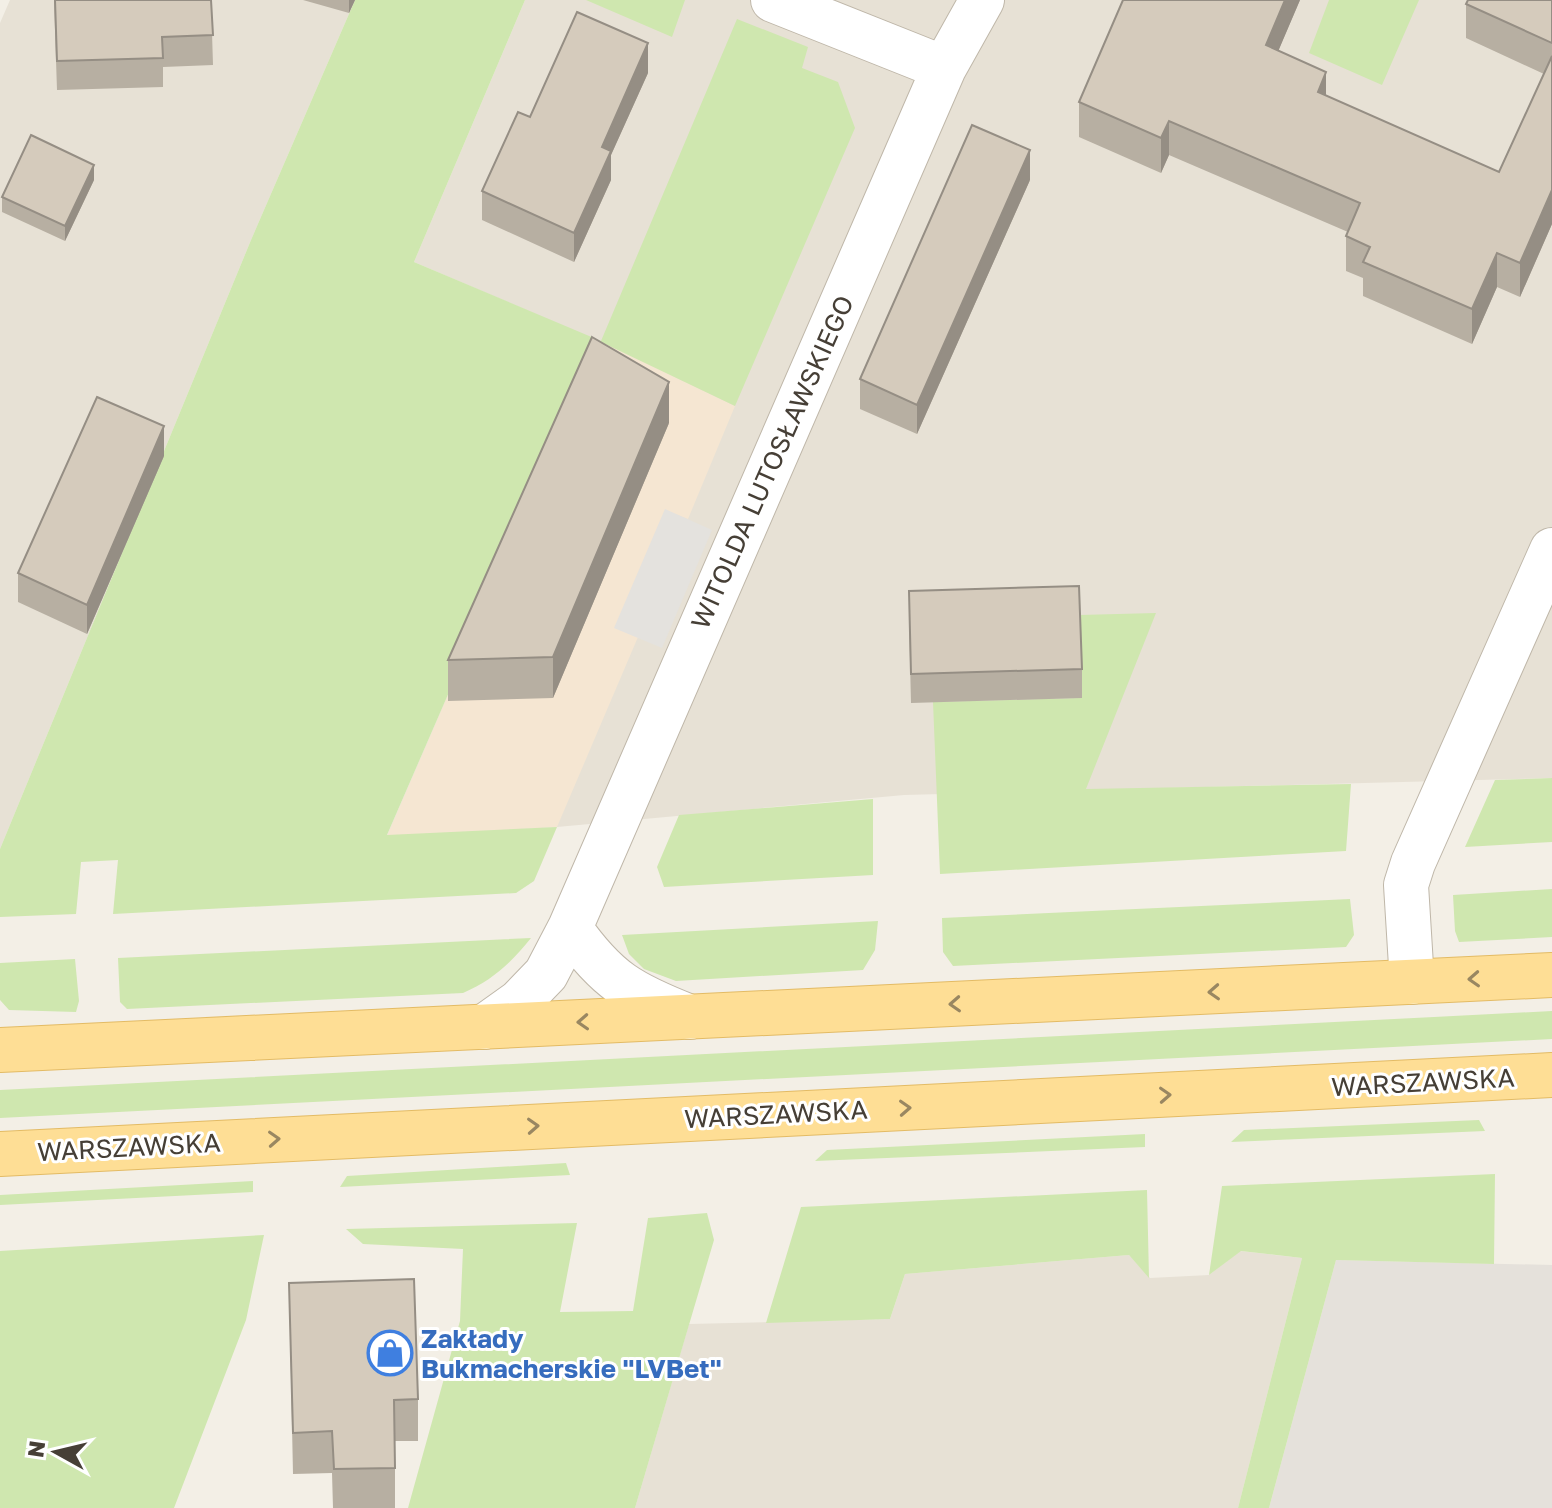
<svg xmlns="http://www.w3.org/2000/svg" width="1552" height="1508" viewBox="0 0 1552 1508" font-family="'Golos Text',sans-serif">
<rect width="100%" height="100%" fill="#f3efe6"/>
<path fill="#e7e1d5" d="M 10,0 L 355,0 L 251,240 L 0,849 L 0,23 Z
M 525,0 L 1552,0 L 1552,778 L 904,795 L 557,827 L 387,836 L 601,342 L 414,262 Z
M 1240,1251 L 1302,1258 L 1238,1508 L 635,1508 L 689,1324 L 890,1319 L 905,1274 L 1129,1255 L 1150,1278 L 1209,1275 Z"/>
<path fill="#f5e6d2" d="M 601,341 L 735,406 L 688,519 L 665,510 L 615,627 L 638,637 L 557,827 L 387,836 Z"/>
<path fill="#e5e1db" d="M 1336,1260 L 1552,1265 L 1552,1508 L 1269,1508 Z"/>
<path fill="#cfe7af" d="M 355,0 L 525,0 L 414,262 L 601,341 L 737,19 L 808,47 L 802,68 L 838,82 L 855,128 L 735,406 L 601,342 L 387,835 L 557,827 L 534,881 L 516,893 L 113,914 L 118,860 L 81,862 L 76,914 L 0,917 L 0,849 L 251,240 Z
M 586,0 L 685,0 L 672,37 Z
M 1329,0 L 1419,0 L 1382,85 L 1309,53 Z
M 1156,613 L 1086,789 L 1351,784 L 1346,851 L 940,874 L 933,702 L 1081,698 L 1079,615 Z
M 1552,778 L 1552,842 L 1465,847 L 1495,780 Z
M 873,799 L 873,875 L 664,887 L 657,867 L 679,815 Z
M 1552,889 L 1552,937 L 1459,942 L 1455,931 L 1453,895 Z
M 1350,899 L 1354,935 L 1346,947 L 953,966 L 943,952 L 942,918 Z
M 878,921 L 875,950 L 863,970 L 676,981 L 644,969 L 629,954 L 622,935 Z
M 531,938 C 512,962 492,981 463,993 L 127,1009 L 120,1002 L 118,958 Z
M 75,959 L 79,1001 L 76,1012 L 9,1010 L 0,1000 L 0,963 Z
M 1552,1011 L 1552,1039 L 0,1118 L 0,1090 Z
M 1479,1120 L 1485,1131 L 1231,1142 L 1244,1130 Z
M 1145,1134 L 1145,1147 L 815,1161 L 827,1150 Z
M 566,1163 L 570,1175 L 340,1187 L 347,1176 Z
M 1495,1174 L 1494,1264 L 1336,1260 L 1269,1508 L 1238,1508 L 1302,1258 L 1241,1251 L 1209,1275 L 1222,1186 Z
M 253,1181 L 253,1192 L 0,1205 L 0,1195 Z
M 1147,1190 L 1149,1278 L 1129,1255 L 905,1274 L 890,1319 L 766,1323 L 801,1207 Z
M 707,1213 L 714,1240 L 635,1508 L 408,1508 L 460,1321 L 463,1249 L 363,1244 L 346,1229 L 577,1223 L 560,1312 L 633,1311 L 648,1218 Z
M 264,1235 L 246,1320 L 174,1508 L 0,1508 L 0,1251 Z"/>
<path fill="#e4e2de" d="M 665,509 L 712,530 L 662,648 L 614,628 Z"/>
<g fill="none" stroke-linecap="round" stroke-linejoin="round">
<g stroke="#bfb7a9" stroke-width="46">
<path id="minor" d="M 773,0 L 944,68
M 570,928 C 607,981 631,994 690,1017
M 1412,982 L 1406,885 L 1413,863 L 1552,550
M 484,1027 L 519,1002 L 546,974 L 570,928 L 944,68 L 982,0"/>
</g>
<g stroke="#e3bb65" stroke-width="46">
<path id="major" d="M 0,1050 L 1552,975
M 0,1154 L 1552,1075"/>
</g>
<use href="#minor" stroke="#fff" stroke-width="44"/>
<use href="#major" stroke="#fede95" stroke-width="44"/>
</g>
<path fill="#b7afa2" d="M 54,0 L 211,0 L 213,65 L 163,67 L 163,87 L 57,90 Z
M 303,0 L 355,0 L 349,13 Z
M 1123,0 L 1300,0 L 1278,51 L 1326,96 L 1499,172 L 1544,74 L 1466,38 L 1466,4 L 1552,0 L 1552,224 L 1520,297 L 1497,287 L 1472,344 L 1363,296 L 1363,278 L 1346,271 L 1346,236 L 1348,232 L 1169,155 L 1161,173 L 1079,137 L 1079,102 Z
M 648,73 L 611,155 L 611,180 L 574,262 L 482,220 L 482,191 L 530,117 Z
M 94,180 L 65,241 L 2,212 L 2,197 Z
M 1030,180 L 917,434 L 860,409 L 860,379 Z
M 669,423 L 553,698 L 448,701 L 448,660 Z
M 164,456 L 87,634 L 18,602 L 18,573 Z
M 909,620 L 1082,669 L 1082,698 L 911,703 Z
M 289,1283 L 418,1399 L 418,1441 L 395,1441 L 395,1508 L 333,1508 L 332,1473 L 293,1474 Z"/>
<path fill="#958e84" d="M 349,0 L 355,0 L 349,13 Z
M 1285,0 L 1300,0 L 1266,80 L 1266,45 Z
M 648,43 L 648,73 L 611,155 L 611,180 L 574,262 L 574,233 L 602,147 Z
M 1326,72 L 1326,106 L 1318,92 Z
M 1169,121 L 1169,155 L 1161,173 L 1161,138 Z
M 1030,150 L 1030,180 L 917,434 L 917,405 Z
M 94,165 L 94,180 L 65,241 L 65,226 Z
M 1552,190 L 1552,224 L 1520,297 L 1520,263 Z
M 1497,253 L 1497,287 L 1472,344 L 1472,309 Z
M 669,382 L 669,423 L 553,698 L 553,657 Z
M 164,426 L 164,456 L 87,634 L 87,605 Z"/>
<path fill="#d5cbbc" stroke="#958e84" stroke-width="2" d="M 55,0 L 211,0 L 213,35 L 162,37 L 163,58 L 57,61 Z
M 1123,0 L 1285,0 L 1266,45 L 1326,72 L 1318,92 L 1499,172 L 1552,56 L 1552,190 L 1520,263 L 1497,253 L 1472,309 L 1363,262 L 1370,247 L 1346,236 L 1360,203 L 1169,121 L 1161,138 L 1079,102 Z
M 1468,0 L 1552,0 L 1552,43 L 1466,4 Z
M 577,12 L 648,43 L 602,147 L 611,151 L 574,233 L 482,191 L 518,112 L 530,117 Z
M 972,125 L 1030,150 L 917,405 L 860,379 Z
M 31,135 L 94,165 L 65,226 L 2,197 Z
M 592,337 L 669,382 L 553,657 L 448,660 Z
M 97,397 L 164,426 L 87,605 L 18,573 Z
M 1079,586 L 1082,669 L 911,674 L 909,591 Z
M 414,1279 L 418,1399 L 394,1400 L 395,1468 L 334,1469 L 332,1431 L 293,1433 L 289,1283 Z"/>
<defs><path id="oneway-chevron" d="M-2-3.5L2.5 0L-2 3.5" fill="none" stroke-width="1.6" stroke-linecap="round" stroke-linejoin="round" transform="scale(2)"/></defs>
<g stroke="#998761">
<use href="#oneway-chevron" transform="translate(1474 979) rotate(177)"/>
<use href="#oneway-chevron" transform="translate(1214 992) rotate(177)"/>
<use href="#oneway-chevron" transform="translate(955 1004) rotate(177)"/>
<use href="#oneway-chevron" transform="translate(583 1022) rotate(177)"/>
<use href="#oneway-chevron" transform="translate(1165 1095) rotate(-3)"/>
<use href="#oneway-chevron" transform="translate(905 1108) rotate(-3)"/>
<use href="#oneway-chevron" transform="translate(533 1126) rotate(-3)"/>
<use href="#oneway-chevron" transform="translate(274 1139) rotate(-3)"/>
</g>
<defs>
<g id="shop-ring" transform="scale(2.3)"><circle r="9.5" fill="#fff" stroke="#3f7fe0" stroke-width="1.5"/><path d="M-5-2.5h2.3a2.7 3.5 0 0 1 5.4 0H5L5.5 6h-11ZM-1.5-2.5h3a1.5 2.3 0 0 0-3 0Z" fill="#3f7fe0"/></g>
</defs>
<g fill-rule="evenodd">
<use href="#shop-ring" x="390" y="1353"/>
</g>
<g text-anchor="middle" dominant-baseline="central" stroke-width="6" stroke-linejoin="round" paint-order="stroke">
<g font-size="26" fill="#463f36" stroke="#fff">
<text transform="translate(772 462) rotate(-66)">WITOLDA LUTOSŁAWSKIEGO</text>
<text transform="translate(1423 1082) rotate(-3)">WARSZAWSKA</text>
<text transform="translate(776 1114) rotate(-3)">WARSZAWSKA</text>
<text transform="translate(129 1147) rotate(-3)">WARSZAWSKA</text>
</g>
<g font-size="26" font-weight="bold" fill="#366cbe" stroke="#fff" text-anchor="start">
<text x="421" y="1338">Zakłady<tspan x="421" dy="30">Bukmacherskie "LVBet"</tspan></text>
</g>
</g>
<g transform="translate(56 1452) rotate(278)" stroke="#ffffff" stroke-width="6" paint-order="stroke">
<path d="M0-6L14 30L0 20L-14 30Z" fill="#463f36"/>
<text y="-12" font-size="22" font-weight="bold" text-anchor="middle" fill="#463f36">N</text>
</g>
</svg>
